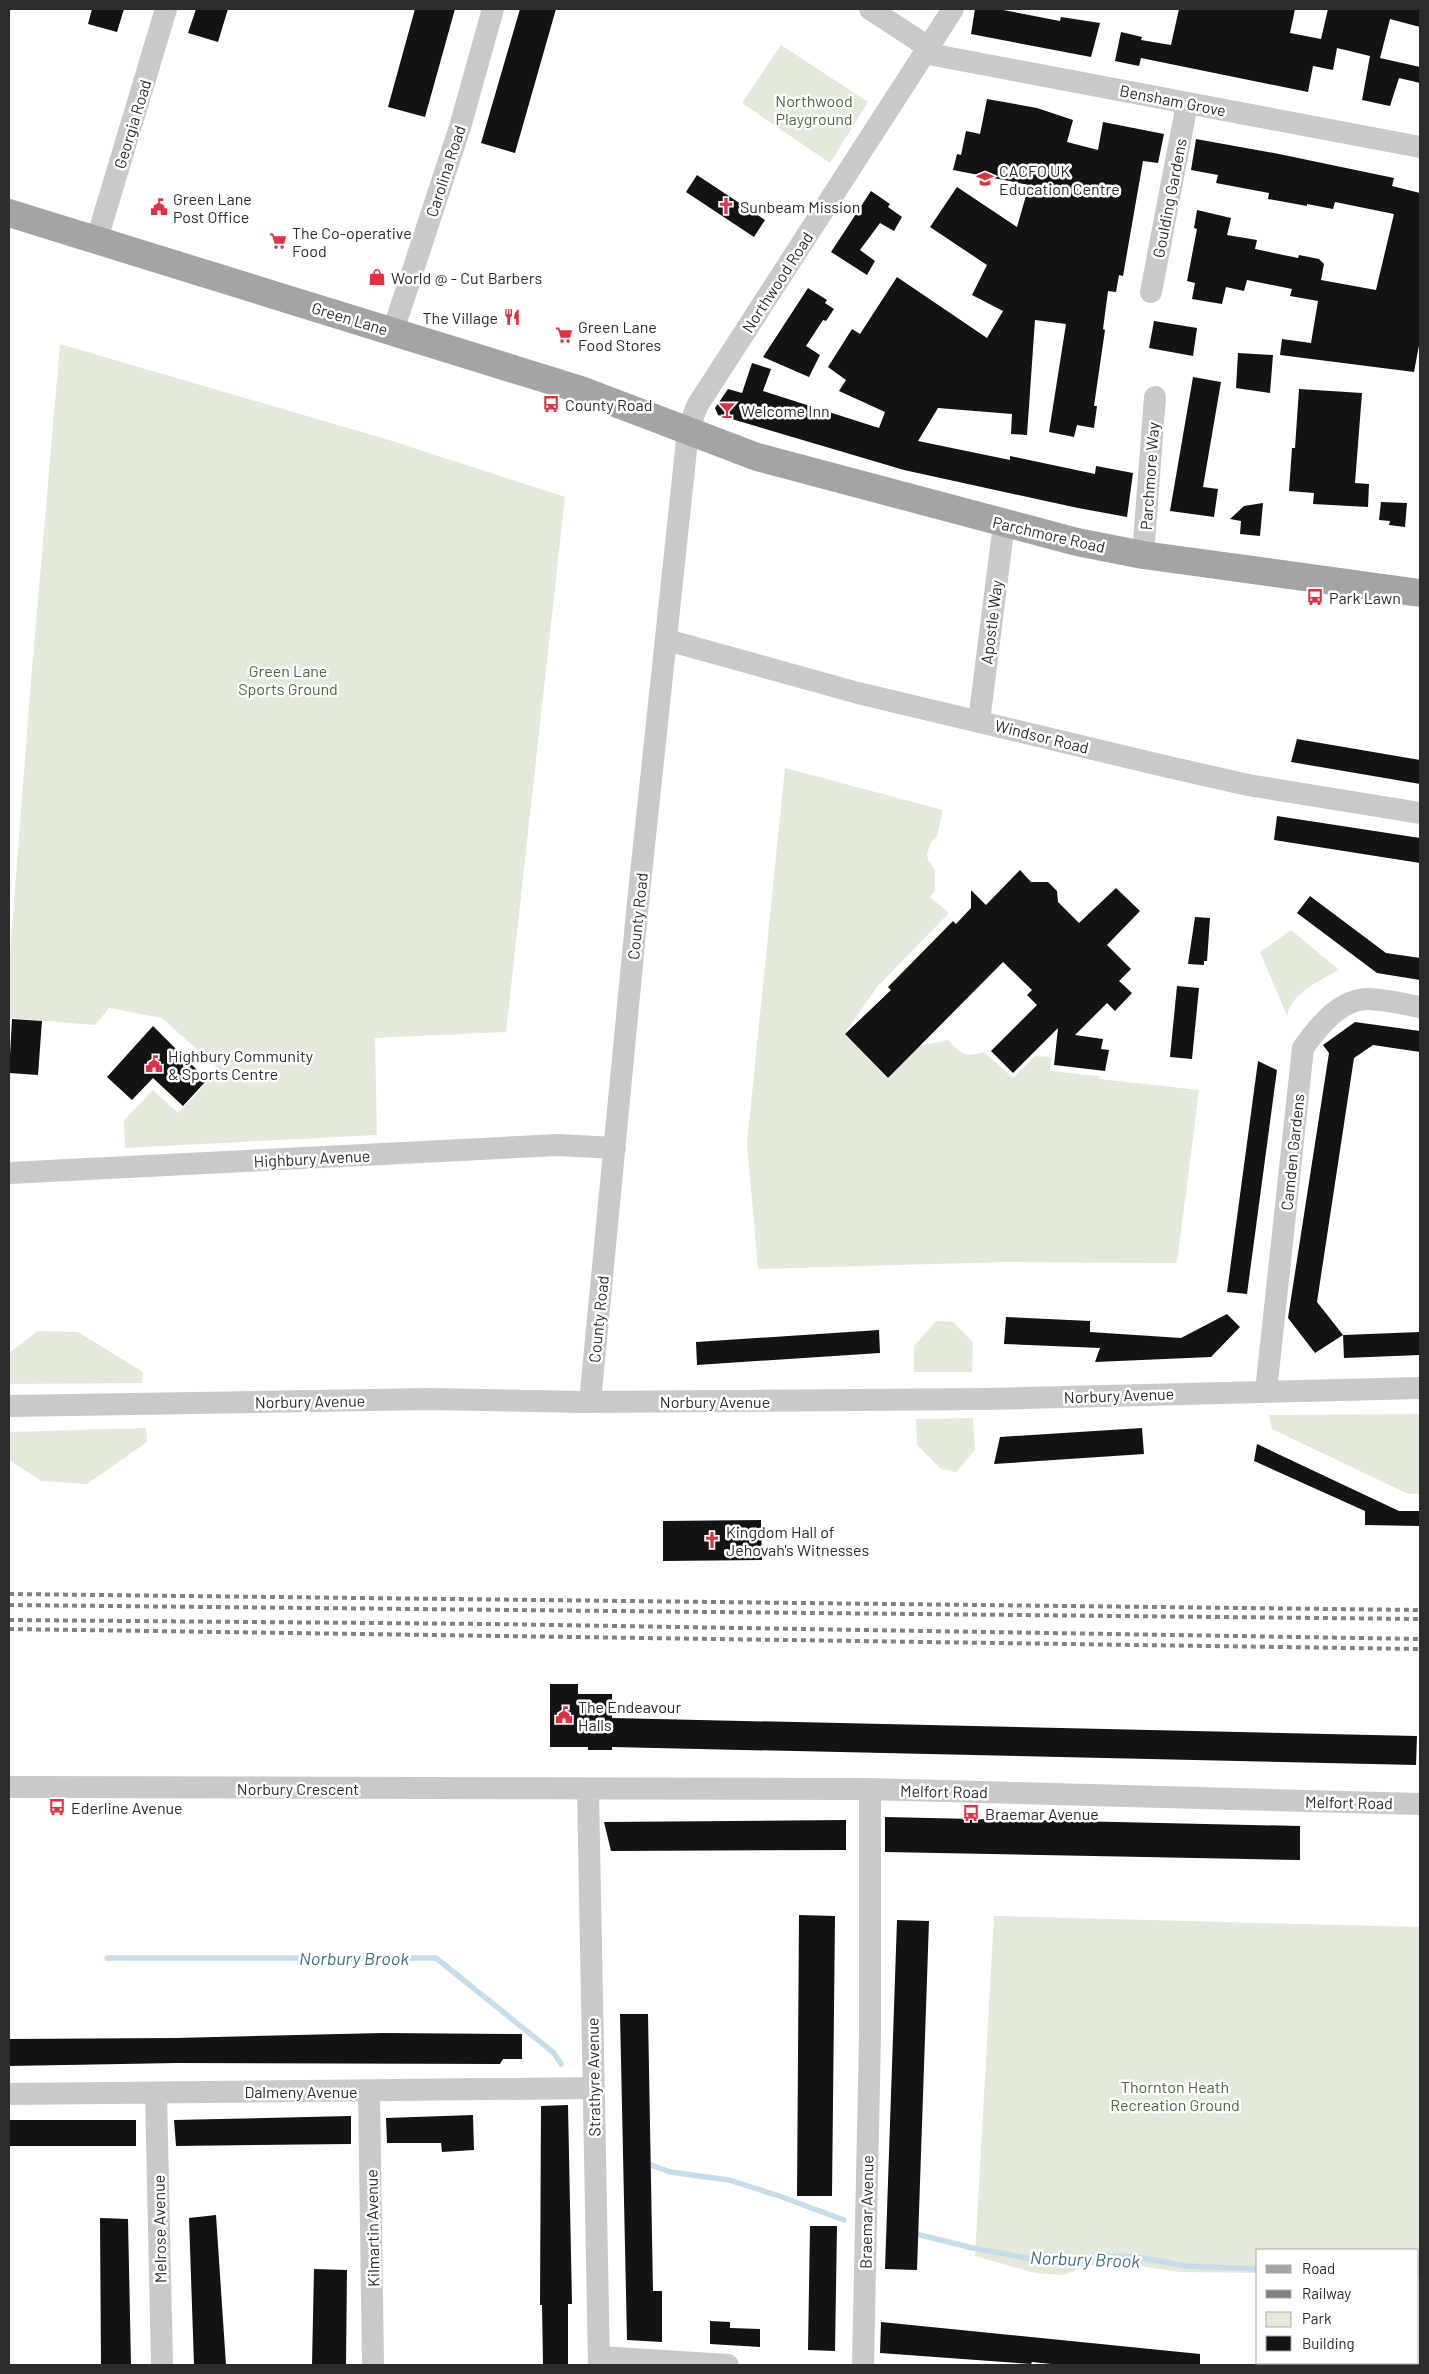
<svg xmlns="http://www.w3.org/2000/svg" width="1429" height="2374" viewBox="0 0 1429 2374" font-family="Barlow,sans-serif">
<rect width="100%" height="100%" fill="#fff"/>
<path fill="#e3eada" d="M 781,45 L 868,102 L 830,163 L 742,103 Z
M 60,344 L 389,440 L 565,497 L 506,1032 L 375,1038 L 377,1135 L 125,1148 L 124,1120 L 153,1090 L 178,1113 L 219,1069 L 162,1018 L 109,1008 L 95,1025 L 9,1018 L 9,966 L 31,681 Z
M 785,768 L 943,810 L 937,837 L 931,842 L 927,854 L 928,860 L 935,870 L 935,891 L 930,897 L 949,913 L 877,987 L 844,1034 L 888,1079 L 919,1046 L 948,1040 C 962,1054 963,1058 984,1052 L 1013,1078 L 1035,1056 L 1051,1057 L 1050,1071 L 1099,1076 L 1099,1079 L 1199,1090 L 1177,1263 L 1002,1262 L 758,1269 L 747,1143 Z
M 1291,930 L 1339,970 C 1319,981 1291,993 1287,1016 L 1260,952 Z
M 936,1321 L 953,1322 L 973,1342 L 972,1372 L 914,1372 L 914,1346 Z
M 38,1331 L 78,1332 L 143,1372 L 142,1383 L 9,1384 L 9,1353 Z
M 1420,1414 L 1420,1494 L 1408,1494 L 1272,1429 L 1269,1415 Z
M 973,1418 L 975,1450 L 956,1472 L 941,1469 L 917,1445 L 916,1419 Z
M 146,1428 L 147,1442 L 87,1484 L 41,1481 L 9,1460 L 9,1432 Z
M 994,1916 L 1420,1927 L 1420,2277 L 1418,2277 L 1418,2250 L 1258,2250 L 1258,2273 L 1179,2272 L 1114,2262 L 1091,2265 L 1063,2275 L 1035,2273 L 975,2256 Z"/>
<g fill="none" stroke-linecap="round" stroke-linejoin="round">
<path stroke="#c5ddea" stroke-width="5.5" d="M 107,1958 L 436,1958 L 554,2053 L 561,2064
M 646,2163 L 670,2172 L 729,2180 L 779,2196 L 844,2220
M 912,2233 L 973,2248 L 1037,2260 L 1062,2261 L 1114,2256 L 1136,2257 L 1187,2266 L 1258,2269
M 1418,2271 L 1420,2271"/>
</g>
<path fill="#131313" d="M 92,9 L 124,9 L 117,32 L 88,24 Z
M 196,9 L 228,9 L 218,42 L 188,33 Z
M 415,9 L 455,9 L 425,117 L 388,107 Z
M 520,9 L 556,9 L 515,153 L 481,143 Z
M 975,9 L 998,9 L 1060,21 L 1061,17 L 1100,23 L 1091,57 L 971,34 Z
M 1179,9 L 1295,9 L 1290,33 L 1321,39 L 1328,9 L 1420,9 L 1420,27 L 1390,19 L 1380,58 L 1420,67 L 1420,83 L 1399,78 L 1390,106 L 1362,100 L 1370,56 L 1337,48 L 1333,70 L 1313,66 L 1308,92 L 1141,58 L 1139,66 L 1115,61 L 1121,32 L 1142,37 L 1141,40 L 1171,45 Z
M 987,99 L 1037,108 L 1073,120 L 1067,142 L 1098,150 L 1103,122 L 1164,134 L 1158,163 L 1143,161 L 1123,276 L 1119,275 L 1116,292 L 1108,291 L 1103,329 L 1105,330 L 1094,406 L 1097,406 L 1094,428 L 1077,425 L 1074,437 L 1049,432 L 1066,324 L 1035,320 L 1027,435 L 1011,434 L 1012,414 L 938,408 L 918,441 L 1010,460 L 1010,456 L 1095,474 L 1096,466 L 1133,473 L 1127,517 L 1078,508 L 904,470 L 718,415 L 715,408 L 728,389 L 742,393 L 752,363 L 771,369 L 763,391 L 879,428 L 885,412 L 839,391 L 846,380 L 828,367 L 852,329 L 860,334 L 897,277 L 987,338 L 1003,311 L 972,295 L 987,265 L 930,227 L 957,187 L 1017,227 L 1029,185 L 953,170 L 957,154 L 961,155 L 966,131 L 980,134 Z
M 1196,139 L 1279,154 L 1394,178 L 1392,186 L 1420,193 L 1420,340 L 1414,372 L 1280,355 L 1282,339 L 1311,343 L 1318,301 L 1290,296 L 1292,289 L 1247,280 L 1244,291 L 1226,287 L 1222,304 L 1192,299 L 1195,283 L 1187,281 L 1197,229 L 1194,228 L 1197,210 L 1231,218 L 1227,235 L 1257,240 L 1255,249 L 1298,258 L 1299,255 L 1319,259 L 1324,264 L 1321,280 L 1376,290 L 1394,214 L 1335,202 L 1333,209 L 1307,204 L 1307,206 L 1268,199 L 1269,193 L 1216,183 L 1218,175 L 1191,170 Z
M 697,175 L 765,220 L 754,237 L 686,192 Z
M 871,191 L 890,204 L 888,207 L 902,217 L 894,231 L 880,223 L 860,250 L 875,261 L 867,275 L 831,252 Z
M 808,288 L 827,300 L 825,303 L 834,309 L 826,321 L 823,320 L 806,346 L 820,355 L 809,377 L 763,357 Z
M 1154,321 L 1197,328 L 1193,356 L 1149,348 Z
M 1238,353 L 1273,355 L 1270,393 L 1236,388 Z
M 1193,377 L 1221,382 L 1203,487 L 1218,489 L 1214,517 L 1170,511 Z
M 1299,389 L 1362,393 L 1355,483 L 1369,484 L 1368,507 L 1313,504 L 1314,493 L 1289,491 L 1292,448 L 1295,448 Z
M 1381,502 L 1407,503 L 1405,527 L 1389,525 L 1390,521 L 1379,520 Z
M 1263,503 L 1260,536 L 1240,534 L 1241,521 L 1230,519 L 1244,506 Z
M 1297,739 L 1420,760 L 1420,784 L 1291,762 Z
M 1277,816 L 1420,838 L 1420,863 L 1274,840 Z
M 1020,870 L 1031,882 L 1048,882 L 1057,891 L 1058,902 L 1079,923 L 1116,888 L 1140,911 L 1107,945 L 1131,969 L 1119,981 L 1132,993 L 1115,1011 L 1107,1003 L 1075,1035 L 1103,1039 L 1101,1049 L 1109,1050 L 1105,1071 L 1054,1065 L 1058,1028 L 1013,1073 L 991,1051 L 1037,1005 L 1027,995 L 1032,990 L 1003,962 L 888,1078 L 845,1034 L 891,990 L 888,987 L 953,921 L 956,924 L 971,908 L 971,890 L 986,905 Z
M 1310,896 L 1386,953 L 1420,958 L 1420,980 L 1377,973 L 1297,913 Z
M 1195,917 L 1210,918 L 1207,961 L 1204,961 L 1204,965 L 1188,964 Z
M 1177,986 L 1199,988 L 1192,1059 L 1170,1057 Z
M 12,1019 L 42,1021 L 38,1075 L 9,1073 Z
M 1355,1022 L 1420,1031 L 1420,1052 L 1373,1045 L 1354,1058 L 1317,1302 L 1343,1335 L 1315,1353 L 1288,1318 L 1329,1053 L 1323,1045 Z
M 153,1026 L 207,1080 L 183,1106 L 153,1078 L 132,1100 L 107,1077 Z
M 1258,1061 L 1277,1070 L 1247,1294 L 1227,1292 Z
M 1227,1314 L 1240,1327 L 1211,1357 L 1095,1362 L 1100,1348 L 1004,1344 L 1006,1317 L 1090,1321 L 1090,1332 L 1181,1338 Z
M 879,1330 L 880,1353 L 697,1365 L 696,1342 Z
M 1420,1332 L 1420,1355 L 1344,1358 L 1343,1335 Z
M 1142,1428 L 1144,1454 L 994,1464 L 1000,1437 Z
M 1257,1444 L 1399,1511 L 1420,1511 L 1420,1526 L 1365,1525 L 1365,1511 L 1254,1461 Z
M 761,1520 L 762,1560 L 663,1561 L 663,1521 Z
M 550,1684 L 578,1684 L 578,1694 L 612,1694 L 612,1718 L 1417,1736 L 1416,1765 L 612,1747 L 612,1750 L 588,1750 L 588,1747 L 550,1747 Z
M 885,1817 L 1300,1826 L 1300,1860 L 885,1852 Z
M 846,1820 L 846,1850 L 611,1851 L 604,1822 Z
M 799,1915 L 835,1916 L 832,2196 L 797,2196 Z
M 897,1920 L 929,1921 L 917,2270 L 885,2269 Z
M 620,2014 L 648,2014 L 653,2291 L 662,2291 L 662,2342 L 627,2340 Z
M 383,2033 L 522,2034 L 522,2059 L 503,2059 L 500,2064 L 177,2063 L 9,2066 L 9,2039 L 176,2038 Z
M 568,2105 L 572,2304 L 568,2304 L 568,2365 L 543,2365 L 542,2305 L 540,2305 L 541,2106 Z
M 473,2115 L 474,2150 L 442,2152 L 441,2143 L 387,2143 L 386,2118 Z
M 351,2116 L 351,2144 L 176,2146 L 174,2120 Z
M 9,2120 L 136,2120 L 136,2146 L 9,2146 Z
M 216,2215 L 226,2365 L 194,2365 L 189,2218 Z
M 100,2218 L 128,2219 L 131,2365 L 101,2365 Z
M 810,2226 L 837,2226 L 835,2351 L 808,2350 Z
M 314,2269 L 347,2270 L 346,2365 L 312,2365 Z
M 710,2321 L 730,2322 L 730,2328 L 760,2329 L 760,2347 L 710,2344 Z
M 881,2322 L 1200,2354 L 1200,2365 L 1061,2365 L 1032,2362 L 1031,2364 L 880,2353 Z"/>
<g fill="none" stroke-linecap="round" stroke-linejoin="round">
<path stroke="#c9c9c9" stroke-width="22" d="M 870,9 L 922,43 L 934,55 L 1420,147
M 97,239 L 166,9
M 1151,292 L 1187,104
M 393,331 L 460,127 L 493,9
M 1143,555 L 1155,397
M 667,640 L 858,693 L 1160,765 L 1248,785 L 1420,813
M 979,721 L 1002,539 L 1006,524
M 9,1173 L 558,1145 L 615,1148
M 1266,1391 L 1303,1048 C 1318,1027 1340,998 1370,999 C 1387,1000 1404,1004 1420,1007
M 590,1402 L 638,902 L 688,431 L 697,406 L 953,9
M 9,1406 L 429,1399 L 583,1402 L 985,1399 L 1420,1388
M 9,1787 L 870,1789 L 1420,1804
M 588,1789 L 599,2365
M 369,2091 L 373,2365
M 156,2093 L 162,2365
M 9,2094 L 594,2088
M 599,2357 L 728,2365
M 863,2365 L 870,2036 L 870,1789"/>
<path stroke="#a4a4a4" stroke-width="28" d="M 9,213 L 581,390 L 757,457 L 1077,542 L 1143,555 L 1420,593"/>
<path stroke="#818181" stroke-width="4" stroke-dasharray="5 4" stroke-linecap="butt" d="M 9,1594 L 1420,1610
M 9,1605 L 1420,1619
M 9,1620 L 492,1624 L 1420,1639
M 9,1629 L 1420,1649"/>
</g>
<defs>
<g id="school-bare" transform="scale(1.35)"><path d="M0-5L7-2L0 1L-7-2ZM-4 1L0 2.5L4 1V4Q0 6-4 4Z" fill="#e32f43" stroke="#fff" stroke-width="2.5" paint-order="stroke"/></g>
<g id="church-bare" transform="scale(1.35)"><path d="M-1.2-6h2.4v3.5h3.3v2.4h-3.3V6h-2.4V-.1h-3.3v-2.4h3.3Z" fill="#e32f43" stroke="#fff" stroke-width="2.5" paint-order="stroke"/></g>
<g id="civic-bare" transform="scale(1.35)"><path d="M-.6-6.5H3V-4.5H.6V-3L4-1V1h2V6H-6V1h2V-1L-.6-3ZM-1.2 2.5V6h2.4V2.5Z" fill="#e32f43" stroke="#fff" stroke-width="2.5" paint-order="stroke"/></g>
<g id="supermarket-bare" transform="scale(1.35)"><path d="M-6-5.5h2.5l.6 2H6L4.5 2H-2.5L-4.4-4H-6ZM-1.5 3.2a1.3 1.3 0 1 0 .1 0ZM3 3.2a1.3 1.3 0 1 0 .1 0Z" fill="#e32f43" stroke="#fff" stroke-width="2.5" paint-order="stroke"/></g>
<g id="shop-bare" transform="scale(1.35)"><path d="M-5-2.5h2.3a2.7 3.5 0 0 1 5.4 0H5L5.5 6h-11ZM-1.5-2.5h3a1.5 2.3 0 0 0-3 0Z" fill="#e32f43" stroke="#fff" stroke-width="2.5" paint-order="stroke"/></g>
<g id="restaurant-bare" transform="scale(1.35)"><path d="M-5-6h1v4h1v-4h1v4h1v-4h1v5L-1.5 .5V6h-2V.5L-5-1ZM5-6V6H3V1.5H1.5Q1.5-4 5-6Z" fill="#e32f43" stroke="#fff" stroke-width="2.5" paint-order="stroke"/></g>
<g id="bus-bare" transform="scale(1.35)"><path d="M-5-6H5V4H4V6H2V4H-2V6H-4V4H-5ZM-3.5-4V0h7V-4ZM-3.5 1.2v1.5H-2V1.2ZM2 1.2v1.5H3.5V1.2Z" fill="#e32f43" stroke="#fff" stroke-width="2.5" paint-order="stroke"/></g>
<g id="bar-bare" transform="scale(1.35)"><path d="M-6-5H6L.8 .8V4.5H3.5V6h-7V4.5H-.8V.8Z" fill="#e32f43" stroke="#fff" stroke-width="2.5" paint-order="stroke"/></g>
</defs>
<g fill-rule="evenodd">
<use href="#school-bare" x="985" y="179"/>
<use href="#church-bare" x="726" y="206"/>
<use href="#civic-bare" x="159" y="207"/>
<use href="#supermarket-bare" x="278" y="241"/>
<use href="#shop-bare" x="377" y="277"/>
<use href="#restaurant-bare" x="512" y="317"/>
<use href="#supermarket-bare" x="564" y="335"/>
<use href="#bus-bare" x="551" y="404"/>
<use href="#bar-bare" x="727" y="410"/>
<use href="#bus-bare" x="1315" y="597"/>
<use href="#civic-bare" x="154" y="1064"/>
<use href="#church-bare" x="712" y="1540"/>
<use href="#civic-bare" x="564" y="1715"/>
<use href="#bus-bare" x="57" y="1807"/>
<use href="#bus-bare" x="971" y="1813"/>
</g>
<g text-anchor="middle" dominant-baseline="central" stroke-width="5" stroke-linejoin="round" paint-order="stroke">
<g font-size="16" fill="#51673b" stroke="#fff">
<text x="814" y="100">Northwood<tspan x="814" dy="18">Playground</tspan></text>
<text x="288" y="670">Green Lane<tspan x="288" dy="18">Sports Ground</tspan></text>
<text x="1175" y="2086">Thornton Heath<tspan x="1175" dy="18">Recreation Ground</tspan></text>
</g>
<g font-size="16" fill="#2c2c2c" stroke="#fff">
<text transform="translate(1173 100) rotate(11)">Bensham Grove</text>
<text transform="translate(132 124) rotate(-73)">Georgia Road</text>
<text transform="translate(445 171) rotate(-72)">Carolina Road</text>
<text transform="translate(1169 198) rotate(-79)">Goulding Gardens</text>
<text transform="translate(777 282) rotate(-57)">Northwood Road</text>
<text transform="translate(350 318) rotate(17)">Green Lane</text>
<text transform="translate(1149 476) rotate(-86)">Parchmore Way</text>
<text transform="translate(1049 534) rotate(13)">Parchmore Road</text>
<text transform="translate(991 622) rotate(-83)">Apostle Way</text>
<text transform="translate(1042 736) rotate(14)">Windsor Road</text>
<text transform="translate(637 916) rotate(-84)">County Road</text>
<text transform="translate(1292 1152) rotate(-84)">Camden Gardens</text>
<text transform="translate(312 1158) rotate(-3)">Highbury Avenue</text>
<text transform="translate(598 1319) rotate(-84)">County Road</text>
<text transform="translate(1119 1395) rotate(-2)">Norbury Avenue</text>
<text transform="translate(310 1401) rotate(-1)">Norbury Avenue</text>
<text x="715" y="1401">Norbury Avenue</text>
<text x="298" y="1788">Norbury Crescent</text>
<text transform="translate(944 1791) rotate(1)">Melfort Road</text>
<text transform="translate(1349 1802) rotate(1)">Melfort Road</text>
<text transform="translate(593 2077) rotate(-91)">Strathyre Avenue</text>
<text x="301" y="2091">Dalmeny Avenue</text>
<text transform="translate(866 2212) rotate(-89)">Braemar Avenue</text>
<text transform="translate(372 2228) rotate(-91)">Kilmartin Avenue</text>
<text transform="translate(159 2229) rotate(-91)">Melrose Avenue</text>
</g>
<g font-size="16" fill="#2c2c2c" stroke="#fff" text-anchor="start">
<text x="999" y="170">CACFO UK<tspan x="999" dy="18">Education Centre</tspan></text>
<text x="173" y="198">Green Lane<tspan x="173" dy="18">Post Office</tspan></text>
<text x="740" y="206">Sunbeam Mission</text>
<text x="292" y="232">The Co-operative<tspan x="292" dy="18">Food</tspan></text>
<text x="391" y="277">World @ - Cut Barbers</text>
<text x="498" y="317" text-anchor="end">The Village</text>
<text x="578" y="326">Green Lane<tspan x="578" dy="18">Food Stores</tspan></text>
<text x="565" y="404">County Road</text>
<text x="741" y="410">Welcome Inn</text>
<text x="1329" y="597">Park Lawn</text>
<text x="168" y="1055">Highbury Community<tspan x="168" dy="18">&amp; Sports Centre</tspan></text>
<text x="726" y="1531">Kingdom Hall of<tspan x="726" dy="18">Jehovah's Witnesses</tspan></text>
<text x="578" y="1706">The Endeavour<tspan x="578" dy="18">Halls</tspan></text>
<text x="71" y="1807">Ederline Avenue</text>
<text x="985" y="1813">Braemar Avenue</text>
</g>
<g font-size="18" font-style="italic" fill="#3c718d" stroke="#fff">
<text x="354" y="1958">Norbury Brook</text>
<text transform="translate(1085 2259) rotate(2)">Norbury Brook</text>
</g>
</g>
<rect width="1429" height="2374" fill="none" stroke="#2c2c2c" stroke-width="20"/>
<rect x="1256" y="2249" width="162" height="115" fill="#ffffff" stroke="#ababab"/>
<rect x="1266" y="2265" width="25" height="8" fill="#a4a4a4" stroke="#ababab"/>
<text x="1302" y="2274" font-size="15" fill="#2c2c2c">Road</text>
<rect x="1266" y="2290" width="25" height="8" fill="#818181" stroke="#ababab"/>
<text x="1302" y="2299" font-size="15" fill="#2c2c2c">Railway</text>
<rect x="1266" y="2312" width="25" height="15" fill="#e3eada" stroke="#ababab"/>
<text x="1302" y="2324" font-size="15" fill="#2c2c2c">Park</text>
<rect x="1266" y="2336" width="25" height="15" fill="#131313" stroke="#ababab"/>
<text x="1302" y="2349" font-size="15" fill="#2c2c2c">Building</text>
</svg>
